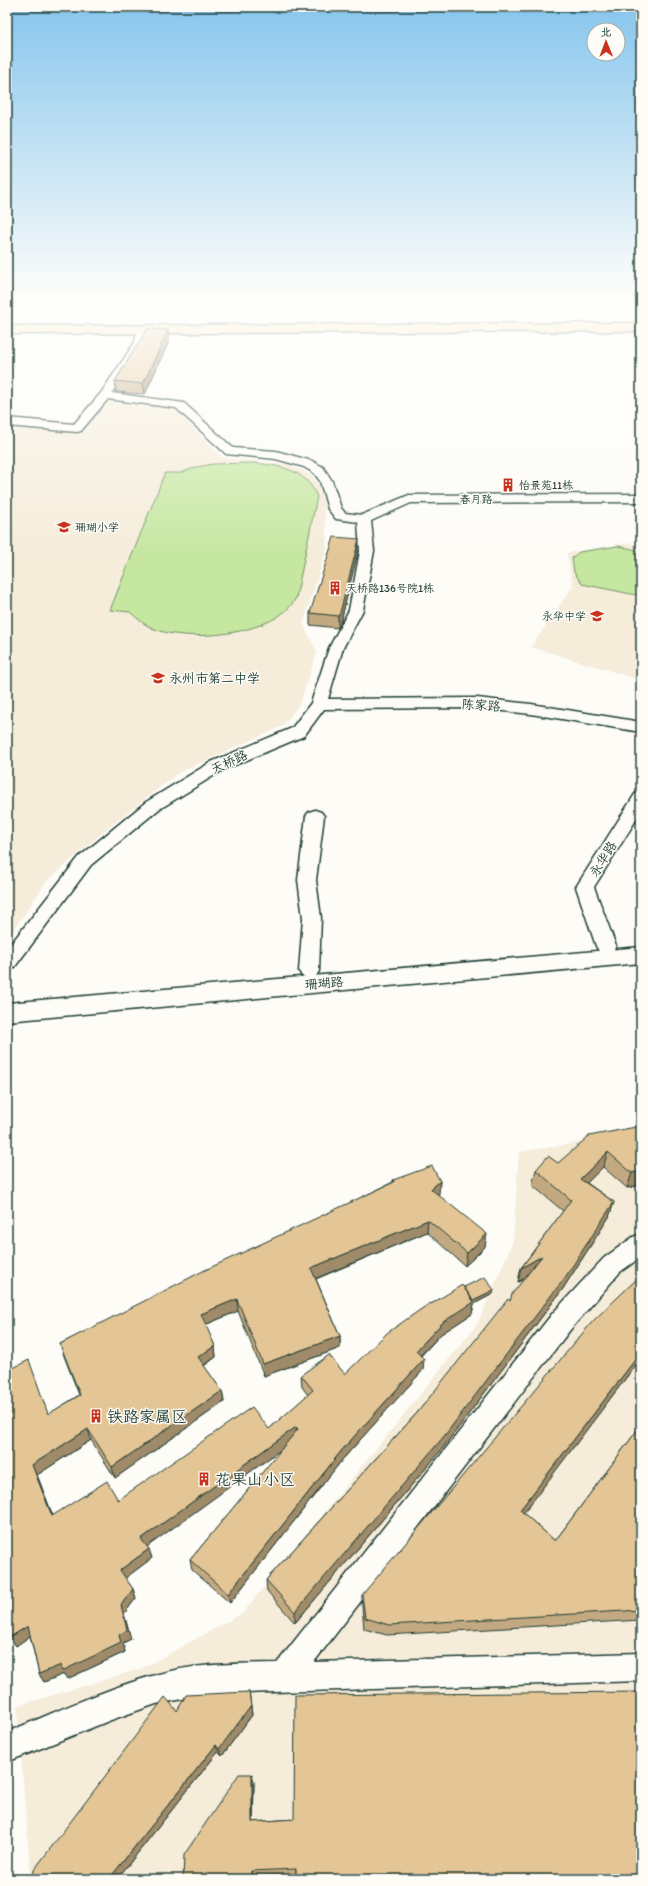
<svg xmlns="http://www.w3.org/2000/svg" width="648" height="1886" viewBox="0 0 648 1886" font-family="Itim,'LXGW WenKai TC',sans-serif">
<rect width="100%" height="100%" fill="#fdfcf7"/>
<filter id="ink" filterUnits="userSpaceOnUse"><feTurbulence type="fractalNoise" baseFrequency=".025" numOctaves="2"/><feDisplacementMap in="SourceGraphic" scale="8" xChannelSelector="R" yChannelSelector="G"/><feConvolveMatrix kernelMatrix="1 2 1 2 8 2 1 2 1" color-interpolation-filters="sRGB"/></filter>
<g filter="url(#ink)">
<path fill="#f5ecda" d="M 240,294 L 563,294 L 566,304 L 239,309 Z
M 106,399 L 175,408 L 223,458 L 287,464 L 312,475 L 323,491 L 327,547 L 303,624 L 317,652 L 300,703 L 283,726 L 178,773 L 102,833 L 46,882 L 7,940 L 7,425 L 84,431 Z
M 628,543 L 641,545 L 641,680 L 531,647 L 573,586 L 567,553 Z
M 641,1133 L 641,1879 L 31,1879 L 17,1706 L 143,1668 L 243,1613 L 478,1323 L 513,1241 L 519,1152 Z"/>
<path fill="#c5e7a0" stroke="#72926a" d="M 252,463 C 278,465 307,469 317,497 L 296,598 C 278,635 186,644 152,628 C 143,624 137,618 130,612 L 110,610 L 165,473 L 180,473 L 197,467 L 213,464 Z
M 618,546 L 641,551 L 641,596 L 582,584 L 574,572 L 572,558 L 579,552 Z"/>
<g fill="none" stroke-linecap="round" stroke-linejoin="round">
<g stroke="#1f3d34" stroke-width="3">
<path id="minor" d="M 142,326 L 147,329 L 145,342 L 112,393 L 184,403 L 233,448 L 276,451 L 312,461 L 323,467 L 332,481 L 341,508 L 345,513 L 362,515 L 409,495 L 641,494 L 641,502 L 411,503 L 371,521 L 374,551 L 363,610 L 343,648 L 328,699 L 477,698 L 531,704 L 641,722 L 641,732 L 531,714 L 477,708 L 324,709 L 304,736 L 223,770 L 158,810 L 91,865 L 14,968 L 7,970 L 7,949 L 79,857 L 146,802 L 211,762 L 292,728 L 311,703 L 329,648 L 349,610 L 360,551 L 358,522 L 336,519 L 328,509 L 320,481 L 314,473 L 304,467 L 276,459 L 226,454 L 176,408 L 108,399 L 81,431 L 77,432 L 7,426 L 7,418 L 74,424 L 101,393 L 135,342 L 137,329 Z
M 641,792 L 641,812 L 594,887 L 616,946 L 613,951 L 606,953 L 599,951 L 596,946 L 576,887 L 635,794 Z
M 315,810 L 321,812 L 324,816 L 316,880 L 321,918 L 319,971 L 316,976 L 309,978 L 302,976 L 299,971 L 303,918 L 298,880 L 306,816 L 309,812 Z
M 641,1234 L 641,1257 L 620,1272 L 570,1330 L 314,1662 L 641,1653 L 641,1681 L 210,1694 L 156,1704 L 111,1720 L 7,1762 L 7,1732 C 56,1712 105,1689 155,1675 C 195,1663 236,1664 277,1663 L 552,1314 L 604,1258 L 633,1237 Z"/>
</g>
<g stroke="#1f3d34" stroke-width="3">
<path id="secondary" d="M 641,947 L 641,963 L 7,1021 L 7,1003 Z"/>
</g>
<g stroke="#1f3d34" stroke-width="3">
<path id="primary" d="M 641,323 L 641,331 L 7,334 L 7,326 Z"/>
</g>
<use href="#minor" fill="#fdfcf7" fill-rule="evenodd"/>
<use href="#secondary" fill="#fdfcf7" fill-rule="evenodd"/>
<use href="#primary" fill="#faddab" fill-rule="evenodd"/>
</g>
<path fill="#c3a981" stroke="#1f3d34" d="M 169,341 L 145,394 L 116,392 L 115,381 Z
M 358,551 L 340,625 L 338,628 L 310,625 L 310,613 Z
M 641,1126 L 641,1185 L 627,1188 L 603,1167 L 587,1183 L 614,1202 L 609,1217 L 562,1290 L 443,1448 L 295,1623 L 267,1591 L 266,1580 L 417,1413 L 510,1301 L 524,1279 L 518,1282 L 521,1268 L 563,1211 L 532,1185 L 536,1170 L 558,1163 Z
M 393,1180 L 440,1181 L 438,1195 L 485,1247 L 465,1266 L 427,1232 L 316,1279 L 340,1336 L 340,1348 L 264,1376 L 238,1311 L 205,1325 L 215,1346 L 216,1357 L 204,1366 L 222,1391 L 224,1402 L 115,1478 L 91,1440 L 37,1475 L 53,1516 L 118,1500 L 269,1429 L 308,1395 L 302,1387 L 301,1375 L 345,1374 L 431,1304 L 464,1287 L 493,1294 L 474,1304 L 472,1314 L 441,1334 L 421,1356 L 423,1370 L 342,1460 L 230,1603 L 192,1570 L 190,1560 L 283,1448 L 147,1546 L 152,1558 L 125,1578 L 133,1589 L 136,1598 L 124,1614 L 131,1639 L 123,1643 L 125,1652 L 67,1679 L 64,1674 L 44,1682 L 39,1674 L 30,1636 L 16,1646 L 10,1637 L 7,1630 L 49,1414 L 79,1395 L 64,1356 L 60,1344 L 393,1182 Z
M 635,1366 L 523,1513 L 555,1541 L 641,1425 L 641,1620 L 387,1635 L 364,1629 L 362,1606 L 362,1595 Z
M 249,1692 L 252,1715 L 222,1756 L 218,1752 L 117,1879 L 33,1879 L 177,1711 Z
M 254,1782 L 253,1822 L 294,1819 L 296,1875 L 252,1877 L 252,1879 L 183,1879 Z"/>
<path fill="#9f8a69" stroke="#1f3d34" d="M 168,330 L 169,341 L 145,394 L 143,384 Z
M 359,539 L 358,551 L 340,625 L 338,628 L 338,616 Z
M 608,1152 L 603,1167 L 576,1194 L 580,1179 Z
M 641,1171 L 641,1185 L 627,1188 L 632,1173 Z
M 440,1181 L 439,1194 L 430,1202 L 431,1189 Z
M 614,1202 L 609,1217 L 562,1290 L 443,1448 L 295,1623 L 295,1612 Z
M 428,1220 L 427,1232 L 312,1280 L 311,1268 Z
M 487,1234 L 485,1247 L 465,1266 L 467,1253 Z
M 542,1256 L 539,1270 L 518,1282 L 521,1268 Z
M 494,1290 L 493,1294 L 474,1304 L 472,1314 L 441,1334 L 414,1362 L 416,1351 L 443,1322 L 471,1301 Z
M 237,1299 L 238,1311 L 202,1326 L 201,1314 Z
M 340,1336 L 340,1348 L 264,1376 L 263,1364 Z
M 215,1346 L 216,1357 L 199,1368 L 198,1357 Z
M 641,1352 L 641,1360 L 635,1366 L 517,1522 L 520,1510 Z
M 424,1359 L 423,1370 L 342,1460 L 230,1603 L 228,1594 L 342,1450 Z
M 222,1391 L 224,1402 L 115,1478 L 112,1467 Z
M 296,1427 L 297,1438 L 144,1549 L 141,1539 Z
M 88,1429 L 91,1440 L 37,1475 L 57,1527 L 32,1465 Z
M 149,1549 L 152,1558 L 123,1580 L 120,1570 Z
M 133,1589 L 136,1598 L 124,1614 L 131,1639 L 123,1643 L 125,1652 L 67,1679 L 64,1674 L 44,1682 L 39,1674 L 119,1635 L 121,1605 Z
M 28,1626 L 33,1634 L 16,1646 L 10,1637 Z
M 249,1692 L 252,1715 L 222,1756 L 219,1749 Z
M 216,1745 L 218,1752 L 117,1879 L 109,1879 Z
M 252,1774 L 254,1782 L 253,1829 L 252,1822 Z
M 251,1871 L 252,1877 L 252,1879 L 251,1879 Z"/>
<path fill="#e3c596" stroke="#1f3d34" d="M 147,329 L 168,330 L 143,384 L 115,381 Z
M 334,537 L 359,539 L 340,613 L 338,616 L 310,613 Z
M 641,1126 L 641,1171 L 632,1173 L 608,1152 L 580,1179 L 614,1202 L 566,1276 L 445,1435 L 295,1612 L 266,1580 L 417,1413 L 508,1299 L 510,1301 L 512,1294 L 542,1256 L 521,1268 L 571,1200 L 536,1170 L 548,1156 L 558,1163 L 589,1136 Z
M 432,1166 L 440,1181 L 431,1189 L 487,1234 L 467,1253 L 428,1220 L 311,1268 L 340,1336 L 263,1364 L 237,1299 L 201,1314 L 215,1346 L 198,1357 L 222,1391 L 112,1467 L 88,1429 L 32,1465 L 52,1516 L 107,1481 L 118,1500 L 252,1407 L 269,1429 L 313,1390 L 301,1375 L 329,1355 L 345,1374 L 387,1333 L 430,1303 L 431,1304 L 462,1285 L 474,1302 L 443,1322 L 416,1351 L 424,1359 L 342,1450 L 228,1594 L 190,1560 L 298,1429 L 296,1427 L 141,1539 L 149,1549 L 120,1570 L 133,1589 L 121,1605 L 127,1630 L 119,1635 L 121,1643 L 62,1671 L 61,1665 L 39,1674 L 28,1626 L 10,1637 L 7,1630 L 7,1371 L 29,1360 L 48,1414 L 80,1395 L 60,1344 L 203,1271 L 394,1182 L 393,1180 Z
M 641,1275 L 641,1352 L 520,1510 L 555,1541 L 641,1425 L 641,1610 L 389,1625 L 365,1618 L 362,1595 L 593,1321 Z
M 485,1277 L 494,1290 L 473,1300 L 464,1287 Z
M 249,1692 L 251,1706 L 219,1749 L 216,1745 L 109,1879 L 33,1879 L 34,1870 L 165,1697 L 177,1711 L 186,1695 Z
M 641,1692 L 641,1879 L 296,1879 L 296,1869 L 251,1871 L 251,1879 L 183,1879 L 184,1855 L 239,1774 L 252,1774 L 252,1822 L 294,1819 L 295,1695 Z"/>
</g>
<linearGradient id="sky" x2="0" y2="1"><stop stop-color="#86c5ed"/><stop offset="0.53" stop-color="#fefefb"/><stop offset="1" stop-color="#fefefb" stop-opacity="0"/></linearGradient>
<rect width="648" height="558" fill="url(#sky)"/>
<defs>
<g id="building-bare" transform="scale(1.08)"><path d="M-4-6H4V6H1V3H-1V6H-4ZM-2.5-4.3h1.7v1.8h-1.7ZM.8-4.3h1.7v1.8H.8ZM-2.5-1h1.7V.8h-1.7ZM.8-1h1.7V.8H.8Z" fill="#c8321e" stroke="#fdfcf7" stroke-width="2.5" paint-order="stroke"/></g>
<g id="school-bare" transform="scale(1.08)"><path d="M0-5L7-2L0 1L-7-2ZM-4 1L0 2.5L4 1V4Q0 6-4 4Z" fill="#c8321e" stroke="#fdfcf7" stroke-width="2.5" paint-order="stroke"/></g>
</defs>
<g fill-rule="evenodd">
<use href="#building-bare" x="508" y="485"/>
<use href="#school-bare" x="64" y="527"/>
<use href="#building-bare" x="335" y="588"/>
<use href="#school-bare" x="597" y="616"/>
<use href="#school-bare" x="158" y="678"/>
<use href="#building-bare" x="96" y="1416"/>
<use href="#building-bare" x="204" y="1479"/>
</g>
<g text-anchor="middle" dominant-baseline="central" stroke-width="3" stroke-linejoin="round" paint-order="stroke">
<g font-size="11" fill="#1f3d34" stroke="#fdfcf7" text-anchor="start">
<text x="519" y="485">怡景苑11栋</text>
<text x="75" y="527">珊瑚小学</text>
<text x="346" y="588">天桥路136号院1栋</text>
<text x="586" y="616" text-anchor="end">永华中学</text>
</g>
<g font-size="11" fill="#1f3d34" stroke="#fdfcf7">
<text x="476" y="499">春月路</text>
</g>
<g font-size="13" fill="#1f3d34" stroke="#fdfcf7" text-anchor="start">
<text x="169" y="678">永州市第二中学</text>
</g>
<g font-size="13" fill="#1f3d34" stroke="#fdfcf7">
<text transform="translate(481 705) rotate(4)">陈家路</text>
<text transform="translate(229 762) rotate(-25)">天桥路</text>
<text transform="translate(603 859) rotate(-58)">永华路</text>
<text transform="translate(324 983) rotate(-5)">珊瑚路</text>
</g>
<g font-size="16" fill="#1f3d34" stroke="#fdfcf7" text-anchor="start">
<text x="107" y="1416">铁路家属区</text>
<text x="215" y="1479">花果山小区</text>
</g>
</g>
<rect width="648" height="1886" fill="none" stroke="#fdfcf7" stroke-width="24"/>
<rect x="12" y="12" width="624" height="1862" fill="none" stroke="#1f3d34" stroke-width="1.5" filter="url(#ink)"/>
<g transform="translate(606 42) rotate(359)"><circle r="19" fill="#fdfcf7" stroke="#a4b0a9"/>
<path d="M0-3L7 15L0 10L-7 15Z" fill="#c8321e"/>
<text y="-6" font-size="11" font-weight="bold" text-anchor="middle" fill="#1f3d34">北</text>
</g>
</svg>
